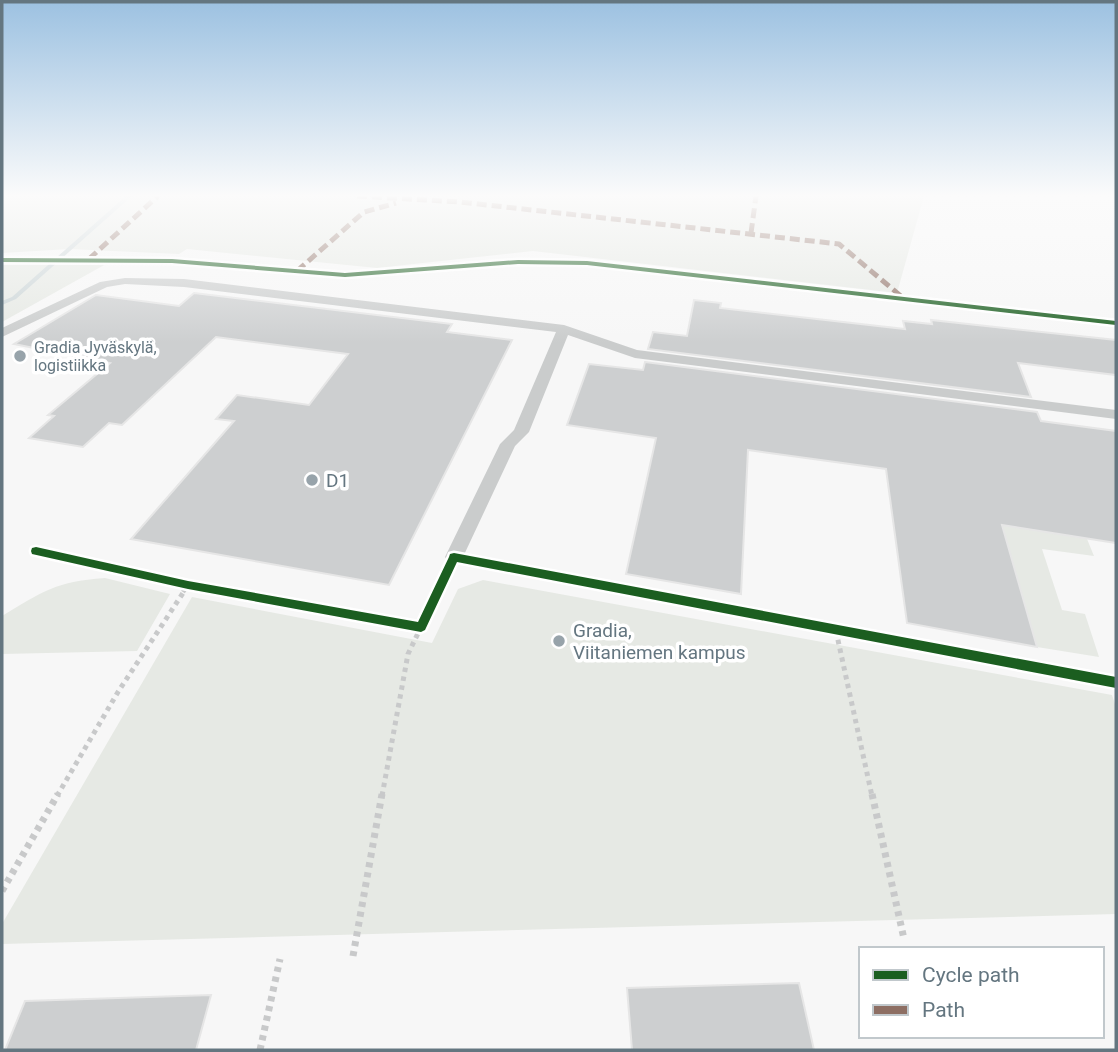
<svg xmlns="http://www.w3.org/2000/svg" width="1118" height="1052" font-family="Roboto,sans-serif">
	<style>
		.green { fill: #e6e9e4 }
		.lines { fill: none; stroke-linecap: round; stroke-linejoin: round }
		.stream { fill: #cad4d6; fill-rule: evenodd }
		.building { fill: #cdcfd0; stroke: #e6e6e6; stroke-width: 2 }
		.path-far2 { stroke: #c8c9ca; stroke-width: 4.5; stroke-dasharray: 3.5 3.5; stroke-linecap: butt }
		.path-far1 { stroke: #c8c9ca; stroke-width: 5; stroke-dasharray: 4.5 4.5; stroke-linecap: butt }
		.path { stroke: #c8c9ca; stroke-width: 7; stroke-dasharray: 5 5; stroke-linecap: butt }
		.service { fill: #cacccc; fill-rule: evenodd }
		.quiet { stroke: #8d6e63; stroke-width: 5; stroke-dasharray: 10 5; stroke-linecap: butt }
		.cycleway-casing { stroke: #fff; stroke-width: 5 }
		.cycleway { fill: #1b5e20; fill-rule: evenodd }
		.poi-dot { fill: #97a3aa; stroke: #fff; stroke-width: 2.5 }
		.labels { text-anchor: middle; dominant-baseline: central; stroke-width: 7; stroke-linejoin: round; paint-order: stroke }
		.far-poi-label { font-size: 16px; fill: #647680; stroke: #fff; text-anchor: start }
		.poi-label { font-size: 19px; fill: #647680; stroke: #fff; text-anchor: start }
	</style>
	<rect width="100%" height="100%" fill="#f7f7f7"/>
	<!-- green -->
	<g class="green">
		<path d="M 2,196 L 924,196 L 897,293 L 533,251 L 377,268 L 187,249 L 179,254 L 69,249 L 2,253 Z"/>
		<path d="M 106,264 L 2,322 L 2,265 Z"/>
		<path d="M 1002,525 L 1087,539 L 1094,556 L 1042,549 L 1062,610 L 1085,614 L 1099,657 L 1037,647 Z"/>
		<path d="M 105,578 L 170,594 L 137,651 L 2,654 L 2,616 C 44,591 54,582 105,578 Z"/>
		<path d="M 483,580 L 1112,695 L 1116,707 L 1116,914 L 2,944 L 2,924 L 192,597 L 432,643 L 458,589 Z"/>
	</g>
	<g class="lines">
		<!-- stream -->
		<path class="stream" d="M 126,196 L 132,196 L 16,299 L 2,305 L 2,301 L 12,297 Z"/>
	</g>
	<!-- building -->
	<g class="building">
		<path d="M 194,293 L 452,324 L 447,332 L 512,340 L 389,585 L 131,539 L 234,421 L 216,419 L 237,395 L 309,405 L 348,354 L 216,337 L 122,425 L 109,423 L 83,447 L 29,438 L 54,416 L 48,415 L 110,363 L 14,344 L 96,295 L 179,306 Z"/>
		<path d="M 694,300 L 721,303 L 720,308 L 905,329 L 903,321 L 932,324 L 931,320 L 1116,340 L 1116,375 L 1018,363 L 1031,397 L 648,349 L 653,332 L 687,336 Z"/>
		<path d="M 645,362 L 1037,412 L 1041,421 L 1116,431 L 1116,543 L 1002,525 L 1037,647 L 907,623 L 886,469 L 748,450 L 741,594 L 626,574 L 656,438 L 567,425 L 589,364 L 643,370 Z"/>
		<path d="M 799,983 L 814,1050 L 632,1050 L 627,988 Z"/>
		<path d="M 211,995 L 196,1050 L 5,1050 L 25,1001 Z"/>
	</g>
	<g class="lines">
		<!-- path-far2 -->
		<path class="path-far2" d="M 183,592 L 188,585"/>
		<!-- path-far1 -->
		<g class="path-far1">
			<path d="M 836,631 L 872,796"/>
			<path d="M 57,796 L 118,692 L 185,590"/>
			<path d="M 382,796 L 408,654 L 421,627"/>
		</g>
		<!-- path -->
		<g class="path">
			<path d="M 872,794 L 904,939"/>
			<path d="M 2,891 L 58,794"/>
			<path d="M 353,956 L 382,794"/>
			<path d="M 260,1050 L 280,959"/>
		</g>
		<!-- service -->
		<path class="service" d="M 125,278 L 184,279 L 564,325 L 637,350 L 1116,410 L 1116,419 L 635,358 L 568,335 L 529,432 L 515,446 L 463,557 L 460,562 L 448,562 L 445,557 L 500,444 L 514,430 L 556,332 L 184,287 L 125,284 L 107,287 L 2,337 L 2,328 L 100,282 Z"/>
		<!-- quiet -->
		<g class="quiet">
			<path d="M 357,196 L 460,202 L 839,244 L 902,297"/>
			<path d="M 751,233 L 756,196"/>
			<path d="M 89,259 L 158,196"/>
			<path d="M 297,271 L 364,212 L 396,203"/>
		</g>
		<!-- cycleway casing -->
		<g class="cycleway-casing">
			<g id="cycleway">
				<path d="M 2,258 L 172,259 L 345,273 L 518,260 L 587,261 L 1116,321 L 1116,325 L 587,265 L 518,264 L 345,277 L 172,263 L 2,262 Z"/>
				<path d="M 36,547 L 188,581 L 418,622 L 449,557 L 450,554 L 454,553 L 1116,677 L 1116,688 L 457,562 L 425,630 L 421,632 L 188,589 L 32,554 L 31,551 L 32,548 Z"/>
			</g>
		</g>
		<!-- cycleway -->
		<use href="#cycleway" class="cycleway"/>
	</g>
	<!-- sky -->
	<linearGradient id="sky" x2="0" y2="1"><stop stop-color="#9cc1e1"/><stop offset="0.57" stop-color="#fbfbfb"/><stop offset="1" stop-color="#fbfbfb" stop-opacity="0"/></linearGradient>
	<rect width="1118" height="343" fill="url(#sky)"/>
	<!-- markers -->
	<g class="poi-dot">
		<circle cx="20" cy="356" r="7"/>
		<circle cx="312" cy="480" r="7"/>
		<circle cx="559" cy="641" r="7"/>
	</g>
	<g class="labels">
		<!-- far-poi labels -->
		<g class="far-poi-label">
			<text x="34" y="347">Gradia Jyväskylä,<tspan x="34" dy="18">logistiikka</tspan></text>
		</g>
		<!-- poi labels -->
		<g class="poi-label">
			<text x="326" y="480">D1</text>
			<text x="573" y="630">Gradia,<tspan x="573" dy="22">Viitaniemen kampus</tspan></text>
		</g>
	</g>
	<!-- border -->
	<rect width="1118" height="1052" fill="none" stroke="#647680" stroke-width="7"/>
	<!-- legend -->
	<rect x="859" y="947" width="245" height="91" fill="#ffffff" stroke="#c1c8cc" stroke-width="2"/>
	<rect x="873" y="970" width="35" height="10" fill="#1b5e20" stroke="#c1c8cc" stroke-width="2"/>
	<text x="922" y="982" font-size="21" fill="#647680">Cycle path</text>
	<rect x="873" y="1005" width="35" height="10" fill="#8d6e63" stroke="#c1c8cc" stroke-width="2"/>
	<text x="922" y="1017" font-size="21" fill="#647680">Path</text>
</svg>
